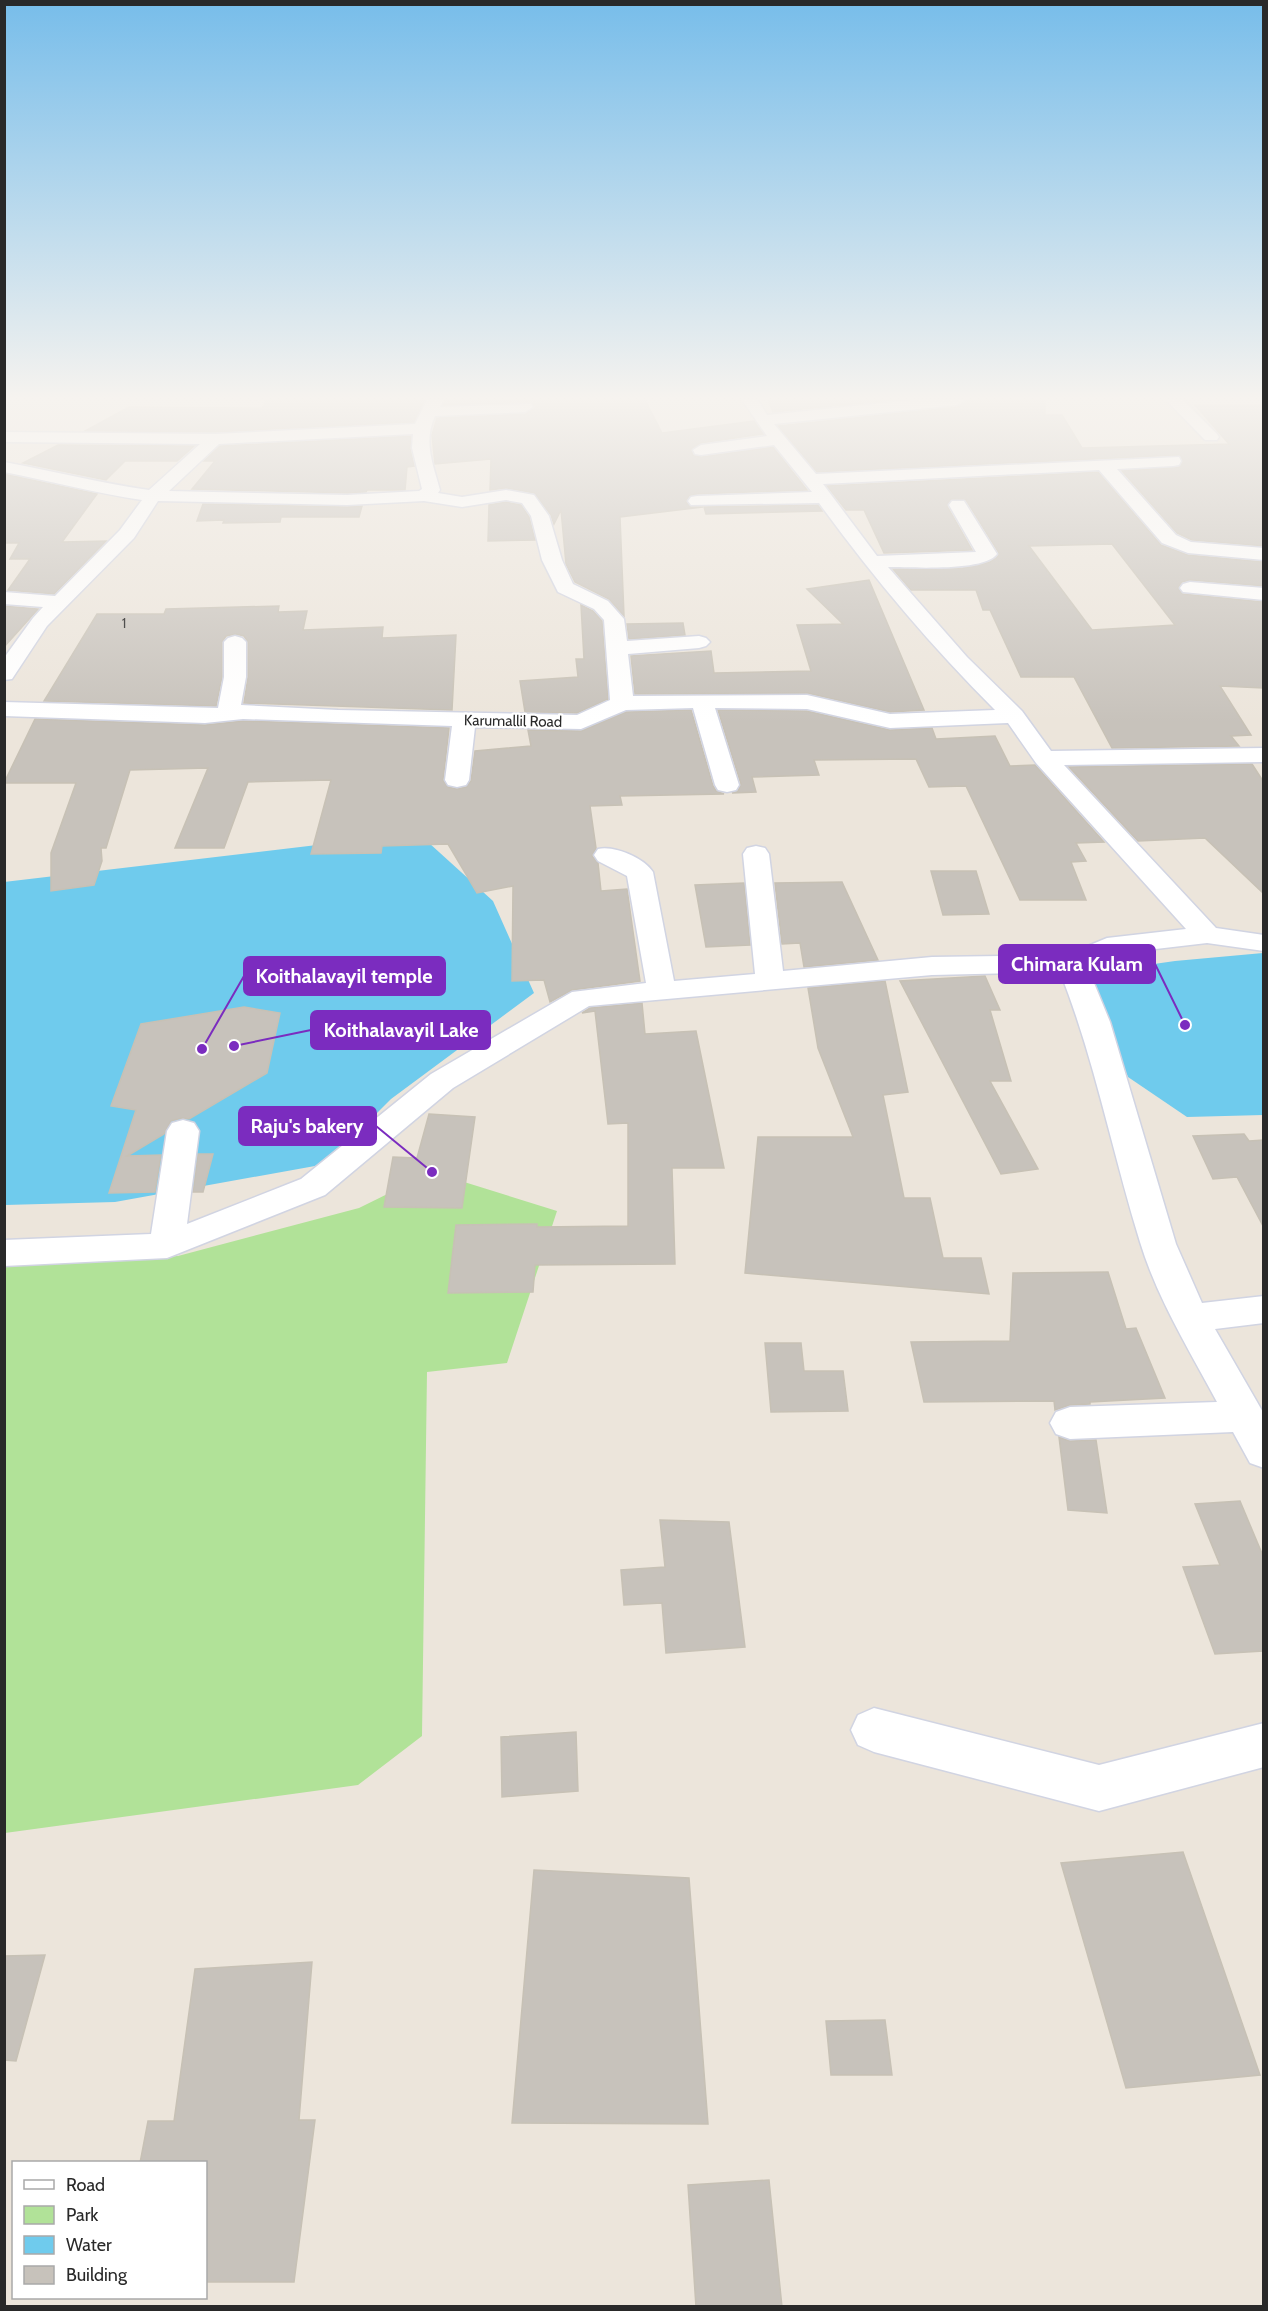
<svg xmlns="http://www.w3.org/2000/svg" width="1268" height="2311" font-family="Cabin,sans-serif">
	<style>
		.green { fill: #b1e298 }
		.water { fill: #6fcbed }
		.building { fill: #c7c2bb; stroke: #c7c1b5; stroke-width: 1.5; fill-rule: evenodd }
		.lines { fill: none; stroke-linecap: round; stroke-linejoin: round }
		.minor-casing { stroke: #d1d4e2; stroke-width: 3 }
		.minor { fill: #fff; fill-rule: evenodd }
		.labels { text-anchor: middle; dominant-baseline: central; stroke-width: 4.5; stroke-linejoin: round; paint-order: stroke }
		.far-number-label { font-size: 14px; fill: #504f4e }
		.far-street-label { font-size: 15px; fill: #292929; stroke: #fff }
		.leader { fill: none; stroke: #7b2cbf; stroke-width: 2 }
		.callout-dot { fill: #7b2cbf; stroke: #fff; stroke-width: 2 }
		.callout { fill: #7b2cbf; stroke: #7b2cbf; stroke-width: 2 }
		.callout-label { font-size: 20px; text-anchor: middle; font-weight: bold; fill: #fff }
	</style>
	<rect width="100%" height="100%" fill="#ece5db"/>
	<!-- green -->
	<path class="green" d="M 432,1172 L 557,1211 L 507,1363 L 427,1372 L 422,1736 L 358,1785 L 5,1833 L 5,1266 L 178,1256 L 359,1208 Z"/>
	<!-- water -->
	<g class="water">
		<path d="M 418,833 L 493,901 L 534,993 L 391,1099 L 326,1164 L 115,1202 L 5,1205 L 4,882 Z"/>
		<path d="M 1263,953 L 1263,1115 L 1187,1117 L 1128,1077 L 1084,974 L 1175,961 Z"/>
	</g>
	<!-- building -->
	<g class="building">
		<path d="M 267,400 L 425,400 L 414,422 L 215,432 L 85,431 L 129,407 L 262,408 Z"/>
		<path d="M 445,400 L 645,400 L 662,433 L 754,421 L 763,434 L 701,443 L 691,449 L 693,455 L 701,457 L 773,447 L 807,490 L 697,494 L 689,496 L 686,502 L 691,507 L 703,507 L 620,517 L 624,616 L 609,599 L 575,582 L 566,564 L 561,510 L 554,524 L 551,515 L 534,493 L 506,488 L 490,490 L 491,459 L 435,464 L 432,435 L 437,418 L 525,414 L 535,407 L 533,403 L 443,405 Z"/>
		<path d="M 834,400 L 893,400 L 773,412 L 769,401 Z"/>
		<path d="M 967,400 L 1045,400 L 1045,415 L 1062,415 L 1082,448 L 1229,444 L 1195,405 L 1263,405 L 1263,546 L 1192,540 L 1177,533 L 1122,471 L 1179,467 L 1183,460 L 1179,455 L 817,472 L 778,426 L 957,407 Z"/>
		<path d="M 411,436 L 410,449 L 414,466 L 407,467 L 405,490 L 367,490 L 366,492 L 347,493 L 192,489 L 215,461 L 204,461 L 220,446 Z"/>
		<path d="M 58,445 L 194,446 L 177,461 L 125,461 L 106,480 L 23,463 Z"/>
		<path d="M 1098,472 L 1161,545 L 1188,555 L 1263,562 L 1263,586 L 1190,580 L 1182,582 L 1178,588 L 1183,594 L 1263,602 L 1263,688 L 1220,686 L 1251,735 L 1231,736 L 1239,746 L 1112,748 L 1074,677 L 1021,677 L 990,610 L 983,610 L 976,590 L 911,590 L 893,569 L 963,568 L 990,562 L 998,556 L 999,553 L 966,500 L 952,499 L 947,506 L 972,550 L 884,553 L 864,510 L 846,510 L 827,486 ZM 1112,544 L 1175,625 L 1092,630 L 1029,546 Z"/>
		<path d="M 4,474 L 97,494 L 62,542 L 106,541 L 54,594 L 8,590 L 30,559 L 10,559 L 19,543 L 4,543 Z"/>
		<path d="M 506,502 L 521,505 L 529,517 L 535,540 L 488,541 L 489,505 Z"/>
		<path d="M 203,504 L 347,507 L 362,506 L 359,517 L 281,517 L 280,522 L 223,523 L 224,520 L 197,521 Z"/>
		<path d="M 818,505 L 822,511 L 706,514 L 704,507 Z"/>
		<path d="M 869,580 L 924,710 L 890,712 L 807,693 L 635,694 L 631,656 L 711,651 L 714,673 L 811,671 L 797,625 L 843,624 L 807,589 Z"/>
		<path d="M 581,605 L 593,611 L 602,621 L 608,699 L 577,713 L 525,712 L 520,681 L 578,677 L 576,659 L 584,659 Z"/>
		<path d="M 4,606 L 38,609 L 4,647 Z"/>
		<path d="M 279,606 L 278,612 L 307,611 L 303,630 L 383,627 L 382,638 L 456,635 L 452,710 L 244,703 L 248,677 L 248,642 L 244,636 L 236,634 L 226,636 L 222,642 L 222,677 L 216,706 L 44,701 L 97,614 L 164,614 L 166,609 Z"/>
		<path d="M 683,623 L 685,635 L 629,639 L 627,624 Z"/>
		<path d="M 691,710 L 713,786 L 716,791 L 724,794 L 620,796 L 622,805 L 590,806 L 596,848 L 592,856 L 598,863 L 601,891 L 627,889 L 640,981 L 572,990 L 550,1002 L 544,980 L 512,981 L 513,886 L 477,893 L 448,844 L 382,846 L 381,853 L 311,854 L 331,780 L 248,782 L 224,848 L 175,848 L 208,768 L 130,770 L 106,848 L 101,848 L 102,861 L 94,885 L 51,891 L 51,853 L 76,783 L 4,783 L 35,719 L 205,725 L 243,721 L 449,728 L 443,780 L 448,787 L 457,789 L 466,787 L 471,781 L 475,751 L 531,746 L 528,730 L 581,731 L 626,712 Z"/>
		<path d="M 718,710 L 807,711 L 890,730 L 932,728 L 936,739 L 995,736 L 1010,766 L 1035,765 L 1104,842 L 1076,843 L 1086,861 L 1071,862 L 1086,900 L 1020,900 L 966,786 L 929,787 L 916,759 L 814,760 L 819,775 L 752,777 L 756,792 L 732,793 L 738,791 L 741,784 Z"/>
		<path d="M 1252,764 L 1263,781 L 1263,893 L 1205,838 L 1138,841 L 1069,767 Z"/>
		<path d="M 931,871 L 976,871 L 989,914 L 943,915 Z"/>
		<path d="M 842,882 L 878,960 L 804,967 L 800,943 L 782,944 L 775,883 Z"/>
		<path d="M 744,883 L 750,945 L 706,947 L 695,885 Z"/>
		<path d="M 985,976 L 1000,1010 L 990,1010 L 1011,1081 L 990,1081 L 1038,1169 L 1001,1174 L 900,981 Z"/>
		<path d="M 885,981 L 908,1092 L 883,1095 L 904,1198 L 930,1198 L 943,1258 L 981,1258 L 989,1294 L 745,1273 L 758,1137 L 853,1137 L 818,1048 L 808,988 Z"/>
		<path d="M 642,1003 L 645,1034 L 696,1031 L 724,1168 L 672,1168 L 675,1264 L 535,1265 L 533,1292 L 448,1293 L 456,1225 L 537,1224 L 537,1227 L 628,1226 L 628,1123 L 608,1124 L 595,1011 L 582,1013 L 590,1008 Z"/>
		<path d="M 244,1007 L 280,1013 L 267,1073 L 189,1119 L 182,1118 L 171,1121 L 164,1134 L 127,1156 L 161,1155 L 155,1192 L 109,1193 L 136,1110 L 111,1106 L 141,1024 Z"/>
		<path d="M 429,1114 L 475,1117 L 462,1208 L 384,1207 L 393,1157 L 417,1158 Z"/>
		<path d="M 1244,1134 L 1249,1141 L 1263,1140 L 1263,1226 L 1237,1177 L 1213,1179 L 1193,1136 Z"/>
		<path d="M 198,1154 L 213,1154 L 203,1192 L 193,1192 Z"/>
		<path d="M 1108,1272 L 1126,1329 L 1136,1328 L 1165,1398 L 1090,1402 L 1090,1404 L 1070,1405 L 1055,1410 L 1054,1401 L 924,1402 L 911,1342 L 1010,1341 L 1013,1273 Z"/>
		<path d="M 765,1343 L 801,1343 L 804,1371 L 843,1371 L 848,1411 L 771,1412 Z"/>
		<path d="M 1059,1437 L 1070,1441 L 1096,1440 L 1107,1513 L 1068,1510 Z"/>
		<path d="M 1240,1501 L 1263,1556 L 1263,1651 L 1215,1654 L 1183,1567 L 1220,1565 L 1195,1504 Z"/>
		<path d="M 660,1520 L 729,1522 L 745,1647 L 666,1653 L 662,1603 L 624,1605 L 621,1570 L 665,1567 Z"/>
		<path d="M 576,1732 L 578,1791 L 502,1797 L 501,1737 Z"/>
		<path d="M 1183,1852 L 1260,2075 L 1126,2088 L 1061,1863 Z"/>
		<path d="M 534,1870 L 689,1878 L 708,2124 L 512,2123 Z"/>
		<path d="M 45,1955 L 16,2061 L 4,2060 L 4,1956 Z"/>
		<path d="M 312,1962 L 299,2120 L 315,2120 L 294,2282 L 206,2282 L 206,2163 L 140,2163 L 148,2121 L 174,2121 L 195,1969 Z"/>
		<path d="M 885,2020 L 892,2075 L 831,2075 L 826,2021 Z"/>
		<path d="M 769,2180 L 782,2307 L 696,2307 L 688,2185 Z"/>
	</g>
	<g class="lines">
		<!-- minor casing -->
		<g class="minor-casing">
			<g id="minor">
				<path d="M 427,400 L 443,400 L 440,407 L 531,404 L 533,407 L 525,412 L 435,416 C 423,442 433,464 440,490 L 438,493 L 462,497 L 506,490 L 534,495 L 549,516 L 562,560 L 573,584 L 608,601 L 624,619 L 627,641 L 699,636 L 706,638 L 710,642 L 706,646 L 699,648 L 628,654 L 633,696 L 807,695 L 890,714 L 995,710 C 931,646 872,576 819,503 L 691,505 L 688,501 L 691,497 L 697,496 L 812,492 L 774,445 L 701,455 L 695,454 L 693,450 L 701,445 L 767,436 L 742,400 L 758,400 L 767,415 L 913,400 L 965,400 L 957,405 L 774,424 L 816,474 L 1179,457 L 1181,461 L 1179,465 L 1173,466 L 1117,469 L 1176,535 L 1191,542 L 1264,548 L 1264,560 L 1188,553 L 1162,543 L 1099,470 L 823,484 L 877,556 L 976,552 L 949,505 L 952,501 L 964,501 L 997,554 C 984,572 910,567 888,567 L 967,657 L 1022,711 L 1051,751 L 1264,748 L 1264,762 L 1064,765 L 1216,928 L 1264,935 L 1264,951 L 1207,943 L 1113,954 L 1087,966 L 1110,1022 L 1176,1244 L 1202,1303 L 1264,1296 L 1264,1323 L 1215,1329 L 1264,1414 L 1264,1468 L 1250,1463 L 1233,1432 L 1070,1439 L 1056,1434 L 1050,1423 L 1056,1412 L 1070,1407 L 1217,1402 C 1189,1350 1157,1298 1140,1242 C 1112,1152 1095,1060 1060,972 L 932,975 L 589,1006 L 453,1088 L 325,1195 L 167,1258 L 4,1266 L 4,1240 L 151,1234 L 167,1131 L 172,1123 L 183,1120 L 194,1123 L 199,1131 L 187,1224 L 301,1179 L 431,1074 L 572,992 L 646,983 L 627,876 L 598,861 L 594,855 L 598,849 C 614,845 644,858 653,872 L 674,981 L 755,974 L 743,854 L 747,848 L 756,846 L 765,848 L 769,854 L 783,971 L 932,957 L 1066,955 L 1107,938 L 1186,929 L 1036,763 L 1008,723 L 890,728 L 807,709 L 715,708 L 739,785 L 736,790 L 727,792 L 718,790 L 715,785 L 693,708 L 626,710 L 581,729 L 475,727 L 469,780 L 466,785 L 457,787 L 448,785 L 445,780 L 452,726 L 243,719 L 205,723 L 4,716 L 4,702 L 218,708 L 224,677 L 224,642 L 228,638 L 235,636 L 242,638 L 246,642 L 246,677 L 241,705 L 338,710 L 577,715 L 610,700 L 604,620 L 594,609 L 558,592 L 542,560 L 531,516 L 522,503 L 506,500 L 462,507 L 424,501 L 347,505 L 158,501 L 134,538 L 47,626 L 12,679 L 4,680 L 4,658 L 33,618 L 43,607 L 4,604 L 4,592 L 55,596 L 120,530 L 142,500 C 95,493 50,481 4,472 L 4,462 C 53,471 100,483 149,490 L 200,444 L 4,442 L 4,432 L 215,434 L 415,424 ZM 413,434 L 412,448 L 422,489 L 419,491 L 347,495 L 169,491 L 219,444 Z"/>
				<path d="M 1166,400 L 1183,400 L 1217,434 L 1219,437 L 1217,440 L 1205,440 Z"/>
				<path d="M 1190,582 L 1264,588 L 1264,600 L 1183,592 L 1180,588 L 1183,584 Z"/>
				<path d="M 874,1708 L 1099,1765 L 1264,1723 L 1264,1767 L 1099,1811 L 874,1752 L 858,1745 L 851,1730 L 858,1715 Z"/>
			</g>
		</g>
		<!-- minor -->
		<use href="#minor" class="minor"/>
	</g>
	<!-- sky -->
	<linearGradient id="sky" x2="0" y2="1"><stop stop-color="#77bdea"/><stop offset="0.55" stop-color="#f6f3ef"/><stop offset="1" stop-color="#f6f3ef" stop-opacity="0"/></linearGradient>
	<rect width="1268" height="723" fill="url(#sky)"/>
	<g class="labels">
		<!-- far-number labels -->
		<g class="far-number-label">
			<text x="124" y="623">1</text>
		</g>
		<!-- far-street labels -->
		<g class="far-street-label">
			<text transform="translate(513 721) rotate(1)">Karumallil Road</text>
		</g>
	</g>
	<!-- callouts -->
	<path class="leader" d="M1185 1025L1155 964M202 1049L244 976M234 1046L311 1030M432 1172L376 1126"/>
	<g class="callout-dot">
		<circle cx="1185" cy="1025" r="6"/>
		<circle cx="202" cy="1049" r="6"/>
		<circle cx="234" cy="1046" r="6"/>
		<circle cx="432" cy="1172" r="6"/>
	</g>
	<g class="callout">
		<rect x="999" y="945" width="156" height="38" rx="6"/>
		<rect x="244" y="957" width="201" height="38" rx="6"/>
		<rect x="311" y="1011" width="179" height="38" rx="6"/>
		<rect x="239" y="1107" width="137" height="38" rx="6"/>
	</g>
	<g class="callout-label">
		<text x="1077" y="971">Chimara Kulam</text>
		<text x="344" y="983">Koithalavayil temple</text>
		<text x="401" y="1037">Koithalavayil Lake</text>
		<text x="307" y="1133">Raju's bakery</text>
	</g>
	<!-- border -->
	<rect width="1268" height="2311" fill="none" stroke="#292929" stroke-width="12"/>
	<!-- legend -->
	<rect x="12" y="2161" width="195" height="138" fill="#ffffff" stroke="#a9a9a9" stroke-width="1.5"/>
	<rect x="24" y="2180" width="30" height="9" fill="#ffffff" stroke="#a9a9a9" stroke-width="1.5"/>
	<text x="66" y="2191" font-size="18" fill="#292929">Road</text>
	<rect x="24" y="2206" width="30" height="18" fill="#b1e298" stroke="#a9a9a9" stroke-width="1.5"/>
	<text x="66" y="2221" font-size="18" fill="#292929">Park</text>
	<rect x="24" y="2236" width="30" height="18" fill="#6fcbed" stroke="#a9a9a9" stroke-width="1.5"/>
	<text x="66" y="2251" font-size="18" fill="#292929">Water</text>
	<rect x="24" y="2266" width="30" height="18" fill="#c7c2bb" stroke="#a9a9a9" stroke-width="1.5"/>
	<text x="66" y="2281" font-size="18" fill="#292929">Building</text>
</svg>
